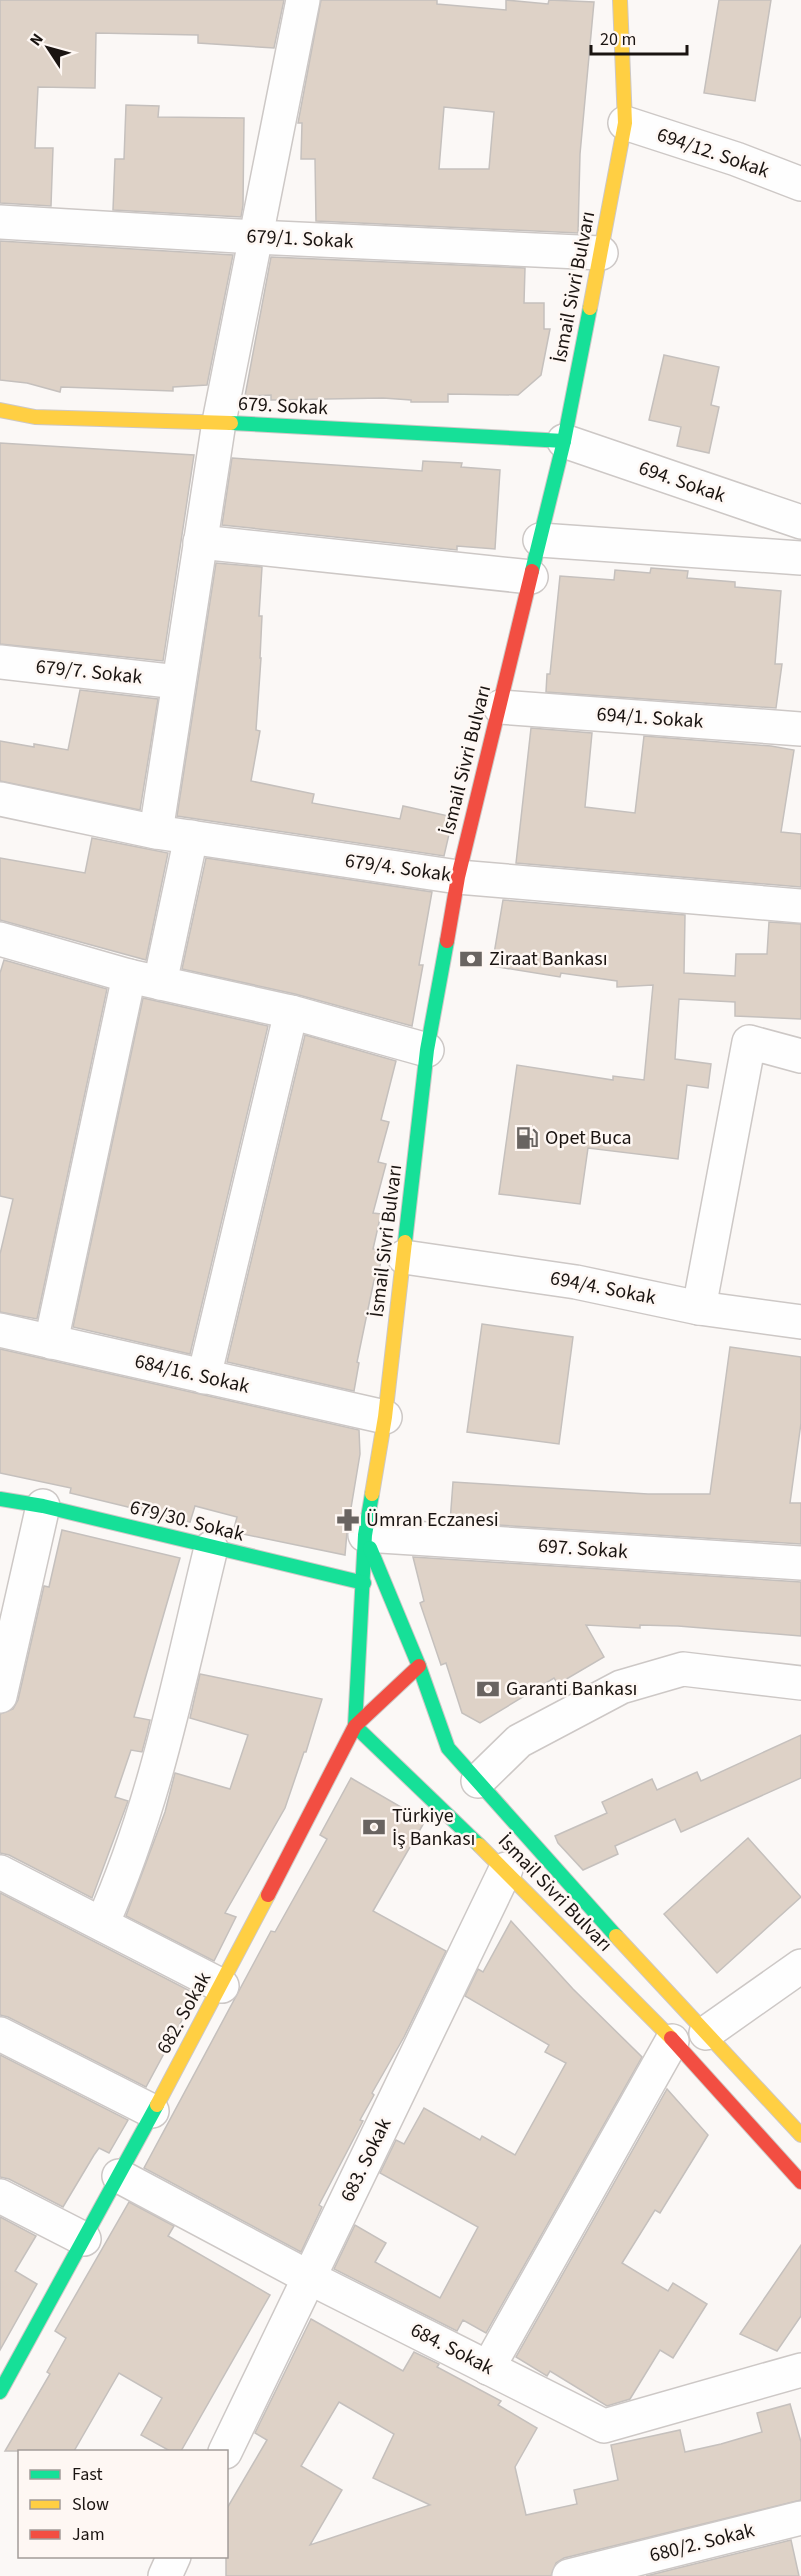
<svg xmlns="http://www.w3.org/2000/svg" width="801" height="2576" font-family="'Source Sans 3',sans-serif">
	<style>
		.building { fill: #ded2c7; stroke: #c5c0bd; stroke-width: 1.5; fill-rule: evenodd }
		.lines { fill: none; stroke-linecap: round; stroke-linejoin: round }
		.street-casing { stroke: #cdc8c6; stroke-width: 36 }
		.fast-casing { stroke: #cdc8c6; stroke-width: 16 }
		.slow-casing { stroke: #cdc8c6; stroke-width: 16 }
		.jam-casing { stroke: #cdc8c6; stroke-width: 16 }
		.street { stroke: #fefefe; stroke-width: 33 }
		.fast { stroke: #16e098; stroke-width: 14 }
		.slow { stroke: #ffcf43; stroke-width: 14 }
		.jam { stroke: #f24e42; stroke-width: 14 }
		.labels { text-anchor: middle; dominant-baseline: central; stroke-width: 5; stroke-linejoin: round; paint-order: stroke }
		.street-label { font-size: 20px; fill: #1a1411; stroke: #fef7f3 }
		.poi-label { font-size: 20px; fill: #1a1411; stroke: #fef7f3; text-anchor: start }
	</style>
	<rect width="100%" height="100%" fill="#fbf8f6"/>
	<!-- building -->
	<g class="building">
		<path d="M 0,0 L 284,0 L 274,48 L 198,43 L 198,35 L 96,33 L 95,88 L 38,87 L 35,148 L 53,148 L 51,206 L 0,203 Z"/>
		<path d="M 321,0 L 437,0 L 437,4 L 506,10 L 506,0 L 548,4 L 549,0 L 594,2 L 580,154 L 578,233 L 316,221 L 315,159 L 301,159 L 302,123 L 298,123 ZM 444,107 L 494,112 L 489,169 L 439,169 Z"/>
		<path d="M 719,0 L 771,0 L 755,101 L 704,93 Z"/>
		<path d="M 126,105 L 159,106 L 158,117 L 244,118 L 243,205 L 241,217 L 113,210 L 115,159 L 124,159 Z"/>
		<path d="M 0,241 L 233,255 L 207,385 L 173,387 L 173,391 L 61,387 L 60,392 L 27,383 L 0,380 Z"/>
		<path d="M 271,257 L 525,268 L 524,303 L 544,303 L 544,329 L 550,329 L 541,375 L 518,395 L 448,394 L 448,402 L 411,402 L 411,400 L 383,398 L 271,400 L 271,395 L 245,396 Z"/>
		<path d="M 664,355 L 719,367 L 711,405 L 719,407 L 709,453 L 677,446 L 681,427 L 649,420 Z"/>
		<path d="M 0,443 L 194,455 L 163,661 L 0,644 Z"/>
		<path d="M 232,458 L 422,471 L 423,461 L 462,463 L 461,467 L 500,470 L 495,549 L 457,546 L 457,550 L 222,525 Z"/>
		<path d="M 216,563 L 262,567 L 259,616 L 262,616 L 260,658 L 261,658 L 256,730 L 260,731 L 251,781 L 314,794 L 312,803 L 400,819 L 403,806 L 453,817 L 444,856 L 177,816 Z"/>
		<path d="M 651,568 L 688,571 L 687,578 L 735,582 L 735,587 L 781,591 L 775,664 L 782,664 L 776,708 L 546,692 L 547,674 L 550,674 L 560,576 L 614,580 L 615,570 L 650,573 Z"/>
		<path d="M 80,690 L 158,699 L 140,810 L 0,781 L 0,741 L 34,747 L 34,744 L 68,750 Z"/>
		<path d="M 531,728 L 592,733 L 585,807 L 635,813 L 644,736 L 771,746 L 794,750 L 781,832 L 801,834 L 801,887 L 516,863 Z"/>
		<path d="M 92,838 L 168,853 L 146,960 L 0,920 L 0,858 L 85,873 Z"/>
		<path d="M 206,858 L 432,892 L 419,965 L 423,965 L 412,1026 L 295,994 L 182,969 Z"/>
		<path d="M 503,900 L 685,915 L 684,973 L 735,976 L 736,954 L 767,954 L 769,922 L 801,924 L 801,1019 L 735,1016 L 735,1002 L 679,999 L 675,1059 L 711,1064 L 708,1088 L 687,1085 L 678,1159 L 588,1148 L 580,1204 L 499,1194 L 517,1065 L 613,1080 L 613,1076 L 644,1080 L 653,985 L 617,987 L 617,981 L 561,973 L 560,977 L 492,966 Z"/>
		<path d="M 4,960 L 107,989 L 37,1319 L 0,1312 L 0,1254 L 13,1199 L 0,1196 L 0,973 Z"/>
		<path d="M 143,998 L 268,1026 L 190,1354 L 73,1327 Z"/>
		<path d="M 305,1035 L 396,1061 L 381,1120 L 389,1122 L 378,1162 L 386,1164 L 373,1213 L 381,1214 L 373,1249 L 383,1251 L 377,1280 L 374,1280 L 357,1362 L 359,1363 L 354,1391 L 227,1362 Z"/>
		<path d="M 482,1324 L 573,1337 L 559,1444 L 467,1432 Z"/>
		<path d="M 730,1347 L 801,1357 L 801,1423 L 790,1503 L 801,1503 L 801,1544 L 450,1522 L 453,1482 L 648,1494 L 710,1494 Z"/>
		<path d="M 0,1349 L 359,1430 L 360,1454 L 347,1532 L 345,1555 L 233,1532 L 237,1517 L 195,1506 L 190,1522 L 70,1493 L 71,1488 L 0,1473 Z"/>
		<path d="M 62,1530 L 180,1558 L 134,1717 L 150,1720 L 147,1733 L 142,1752 L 131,1750 L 115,1797 L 128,1801 L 92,1898 L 9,1855 L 0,1853 L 0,1714 L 13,1709 L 18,1700 L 44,1586 L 49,1587 Z"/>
		<path d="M 413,1557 L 801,1582 L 801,1636 L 678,1626 L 640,1625 L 640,1628 L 586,1625 L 604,1657 L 558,1684 L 554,1678 L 480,1723 L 462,1713 L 446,1663 L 441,1665 L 420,1603 L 424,1601 Z"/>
		<path d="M 200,1674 L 322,1699 L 306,1752 L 304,1752 L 285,1808 L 225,1913 L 236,1917 L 214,1961 L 126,1916 L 165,1812 L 175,1773 L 230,1789 L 248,1735 L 190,1718 Z"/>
		<path d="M 801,1735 L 801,1778 L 681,1832 L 675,1819 L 615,1846 L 618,1854 L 583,1870 L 558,1843 L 555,1836 L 607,1813 L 602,1802 L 652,1779 L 657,1790 L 697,1772 L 701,1781 Z"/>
		<path d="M 351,1778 L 425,1821 L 373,1911 L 446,1951 L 404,2037 L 372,2093 L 374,2095 L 360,2120 L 363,2121 L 319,2205 L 322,2207 L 301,2252 L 144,2168 L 271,1931 L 275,1932 L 327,1839 L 320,1835 Z"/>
		<path d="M 748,1838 L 801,1897 L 717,1973 L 664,1914 Z"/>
		<path d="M 0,1893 L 196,1994 L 146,2087 L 8,2017 L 0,2015 Z"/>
		<path d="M 511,1921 L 573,1989 L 642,2057 L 486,2333 L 463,2320 L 457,2331 L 334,2269 L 355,2225 L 386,2243 L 375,2262 L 440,2298 L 478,2227 L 380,2173 L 396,2140 L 404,2144 L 424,2108 L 480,2140 L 482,2136 L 515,2155 L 566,2063 L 545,2052 L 549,2045 L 465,1996 L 478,1969 L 483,1972 Z"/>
		<path d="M 0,2055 L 128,2120 L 109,2153 L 99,2148 L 94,2155 L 63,2207 L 9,2179 L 0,2177 Z"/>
		<path d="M 667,2089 L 708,2135 L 660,2213 L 655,2210 L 622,2263 L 668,2291 L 673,2283 L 707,2304 L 673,2358 L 660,2350 L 630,2399 L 607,2406 L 550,2371 L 547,2376 L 516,2357 Z"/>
		<path d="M 129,2202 L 174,2226 L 168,2236 L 270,2295 L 181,2451 L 170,2451 L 141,2435 L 162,2398 L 119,2373 L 74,2451 L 5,2451 L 50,2374 L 47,2372 L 66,2338 L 55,2331 Z"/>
		<path d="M 0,2217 L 36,2236 L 15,2271 L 37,2284 L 0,2350 Z"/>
		<path d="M 801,2245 L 801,2316 L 777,2351 L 740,2334 Z"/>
		<path d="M 311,2319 L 403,2371 L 414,2352 L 439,2364 L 437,2367 L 501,2401 L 498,2405 L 537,2428 L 515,2467 L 526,2515 L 577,2504 L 574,2490 L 618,2480 L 611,2445 L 680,2430 L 685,2452 L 721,2444 L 762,2432 L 757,2413 L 790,2404 L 801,2442 L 801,2500 L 564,2558 L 556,2563 L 551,2576 L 226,2576 L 226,2510 L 267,2440 L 255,2433 ZM 339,2402 L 394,2434 L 373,2478 L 430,2505 L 310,2545 L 342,2490 L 301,2466 Z"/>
		<path d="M 791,2540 L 799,2576 L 646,2576 Z"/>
	</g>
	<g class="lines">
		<!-- street casing -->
		<g class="street-casing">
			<g id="street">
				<path d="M 625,123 L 736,159 L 801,184"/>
				<path d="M 0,222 L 255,237 L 601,253"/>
				<path d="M 564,441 L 801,522"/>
				<path d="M 540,540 L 801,558"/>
				<path d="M 200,542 L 531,577"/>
				<path d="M 0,662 L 178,682"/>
				<path d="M 500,707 L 801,729"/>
				<path d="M 0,799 L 156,832 L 458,877 L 801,906"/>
				<path d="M 156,832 L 219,422 L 303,0"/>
				<path d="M 0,939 L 129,976 L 291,1012 L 427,1050"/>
				<path d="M 160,983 L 191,837"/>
				<path d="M 404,1257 L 576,1282 L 699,1308 L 801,1322"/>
				<path d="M 699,1308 L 749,1042 L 801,1056"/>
				<path d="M 0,1330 L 385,1417"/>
				<path d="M 51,1342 L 129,976"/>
				<path d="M 204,1377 L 291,1012"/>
				<path d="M 365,1535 L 801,1563"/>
				<path d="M 0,1696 L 43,1506"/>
				<path d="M 478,1781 L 519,1741 L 621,1687 L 683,1669 L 801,1683"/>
				<path d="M 0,1872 L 222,1986"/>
				<path d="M 102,1924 C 156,1804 180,1674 211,1548"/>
				<path d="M 706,2033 L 801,1966"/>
				<path d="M 0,2034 L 152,2111"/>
				<path d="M 119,2176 L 310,2278 L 604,2426 L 801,2370"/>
				<path d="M 0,2196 L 84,2239"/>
				<path d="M 488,2368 L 672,2041"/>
				<path d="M 225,2452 L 506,1869"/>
				<path d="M 165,2576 L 174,2556"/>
				<path d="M 569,2576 L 801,2518"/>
			</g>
		</g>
		<!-- fast casing -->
		<g class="fast-casing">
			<g id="fast">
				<path d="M 231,423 L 564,441"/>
				<path d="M 532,571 L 564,441 L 590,308"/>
				<path d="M 405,1242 L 427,1050 L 447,941"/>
				<path d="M 372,1494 L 365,1535 L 355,1726 L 479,1845"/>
				<path d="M 0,1499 L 43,1506 L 364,1583"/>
				<path d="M 370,1548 L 419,1666 L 448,1748 L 616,1936"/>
				<path d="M 0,2392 L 157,2105"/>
			</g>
		</g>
		<!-- slow casing -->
		<g class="slow-casing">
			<g id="slow">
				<path d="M 590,308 L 625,123 L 620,0"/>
				<path d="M 0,410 L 35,417 L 231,423"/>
				<path d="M 372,1494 L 385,1417 L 405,1242"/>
				<path d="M 479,1845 L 671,2038"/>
				<path d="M 616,1936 L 801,2135"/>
				<path d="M 157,2105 L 268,1895"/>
			</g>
		</g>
		<!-- jam casing -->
		<g class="jam-casing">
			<g id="jam">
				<path d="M 447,941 L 458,877 L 532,571"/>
				<path d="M 268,1895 L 355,1726 L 419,1666"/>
				<path d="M 671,2038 L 801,2182"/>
			</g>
		</g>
		<!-- street -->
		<use href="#street" class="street"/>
		<!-- fast -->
		<use href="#fast" class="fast"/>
		<!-- slow -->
		<use href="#slow" class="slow"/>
		<!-- jam -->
		<use href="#jam" class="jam"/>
	</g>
	<!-- icons -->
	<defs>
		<g id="bank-bare" transform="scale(1.8)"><path d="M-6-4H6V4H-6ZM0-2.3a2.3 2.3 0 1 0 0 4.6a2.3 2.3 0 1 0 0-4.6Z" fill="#696461" stroke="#fef7f3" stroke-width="2.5" paint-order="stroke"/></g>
		<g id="fuel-bare" transform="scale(1.8)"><path d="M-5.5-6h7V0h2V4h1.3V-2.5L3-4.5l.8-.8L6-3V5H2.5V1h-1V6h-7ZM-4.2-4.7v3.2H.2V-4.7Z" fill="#696461" stroke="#fef7f3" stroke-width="2.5" paint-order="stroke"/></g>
		<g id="pharmacy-bare" transform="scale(1.8)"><path d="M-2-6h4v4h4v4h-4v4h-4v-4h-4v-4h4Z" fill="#696461" stroke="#fef7f3" stroke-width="2.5" paint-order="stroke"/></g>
	</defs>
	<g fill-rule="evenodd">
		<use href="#bank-bare" x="471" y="959"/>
		<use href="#fuel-bare" x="527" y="1138"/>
		<use href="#pharmacy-bare" x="348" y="1520"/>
		<use href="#bank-bare" x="488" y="1689"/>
		<use href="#bank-bare" x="374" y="1827"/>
	</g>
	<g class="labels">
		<!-- street labels -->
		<g class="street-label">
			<text transform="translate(713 153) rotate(19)">694/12. Sokak</text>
			<text transform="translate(300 239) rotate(3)">679/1. Sokak</text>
			<text transform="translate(574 287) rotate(-79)">İsmail Sivri Bulvarı</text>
			<text transform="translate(283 406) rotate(3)">679. Sokak</text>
			<text transform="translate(682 482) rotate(19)">694. Sokak</text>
			<text transform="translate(89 672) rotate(6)">679/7. Sokak</text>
			<text transform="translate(650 718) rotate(4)">694/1. Sokak</text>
			<text transform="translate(466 760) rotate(-76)">İsmail Sivri Bulvarı</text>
			<text transform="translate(398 868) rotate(8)">679/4. Sokak</text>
			<text transform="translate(386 1241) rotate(-83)">İsmail Sivri Bulvarı</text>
			<text transform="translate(603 1288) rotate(11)">694/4. Sokak</text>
			<text transform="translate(192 1374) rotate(13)">684/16. Sokak</text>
			<text transform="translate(187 1521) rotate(14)">679/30. Sokak</text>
			<text transform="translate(583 1549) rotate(4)">697. Sokak</text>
			<text transform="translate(555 1893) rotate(46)">İsmail Sivri Bulvarı</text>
			<text transform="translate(184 2013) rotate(-61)">682. Sokak</text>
			<text transform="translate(366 2160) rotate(-64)">683. Sokak</text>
			<text transform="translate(452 2349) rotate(27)">684. Sokak</text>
			<text transform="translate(702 2543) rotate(-14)">680/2. Sokak</text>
		</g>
		<!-- poi labels -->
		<g class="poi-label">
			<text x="489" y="959">Ziraat Bankası</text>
			<text x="545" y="1138">Opet Buca</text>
			<text x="366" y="1520">Ümran Eczanesi</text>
			<text x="506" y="1689">Garanti Bankası</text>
			<text x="392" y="1816">Türkiye<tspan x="392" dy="23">İş Bankası</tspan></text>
		</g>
	</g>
	<!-- legend -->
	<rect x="18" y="2450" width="210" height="108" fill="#fef7f3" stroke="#a39c99" stroke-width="1.5"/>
	<rect x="30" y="2470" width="30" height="9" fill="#16e098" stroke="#a39c99" stroke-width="1.5"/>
	<text x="72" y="2480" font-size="18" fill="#1a1411">Fast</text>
	<rect x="30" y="2500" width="30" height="9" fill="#ffcf43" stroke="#a39c99" stroke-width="1.5"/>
	<text x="72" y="2510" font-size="18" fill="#1a1411">Slow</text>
	<rect x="30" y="2530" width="30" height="9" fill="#f24e42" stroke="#a39c99" stroke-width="1.5"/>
	<text x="72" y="2540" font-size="18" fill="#1a1411">Jam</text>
	<!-- north arrow -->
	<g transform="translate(48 48) rotate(306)" stroke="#fef7f3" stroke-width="4.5" paint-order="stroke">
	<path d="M0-4.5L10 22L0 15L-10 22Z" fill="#1a1411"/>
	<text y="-9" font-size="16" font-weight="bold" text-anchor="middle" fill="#1a1411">N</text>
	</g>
	<!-- scale -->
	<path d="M591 45v9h96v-9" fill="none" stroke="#1a1411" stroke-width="3"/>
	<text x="600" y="45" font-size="18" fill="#1a1411" stroke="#fef7f3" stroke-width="4.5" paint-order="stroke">20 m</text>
</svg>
